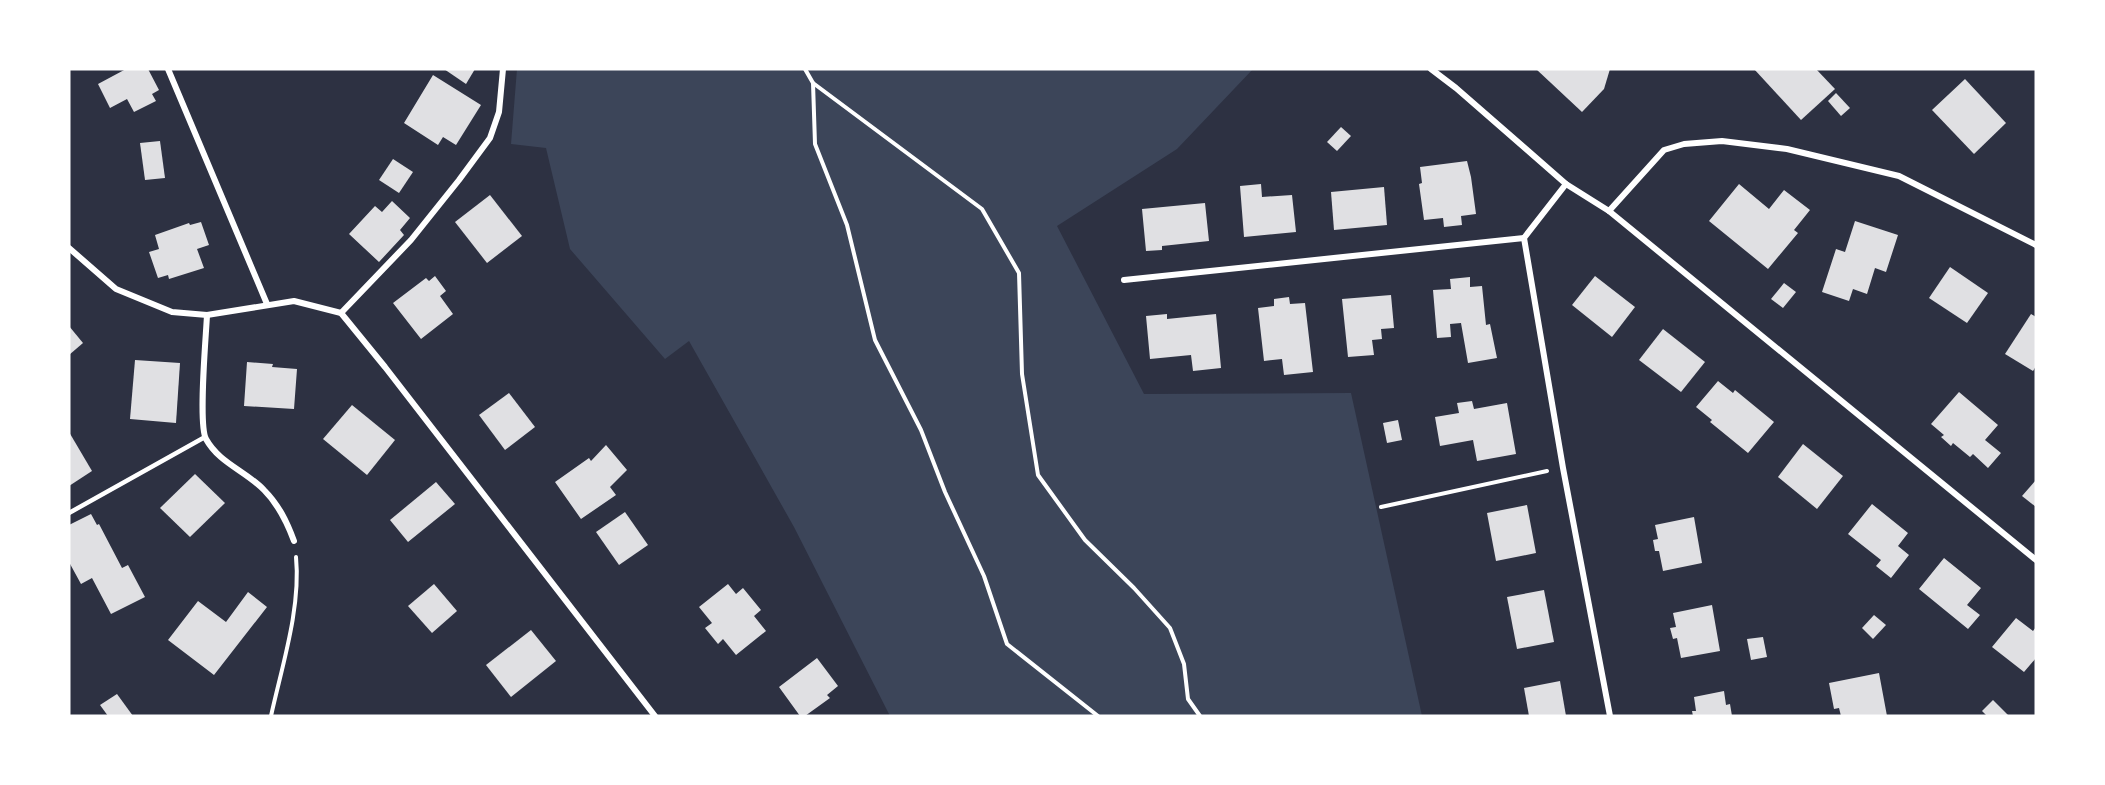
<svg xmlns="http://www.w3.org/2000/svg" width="2105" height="785" font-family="Figtree,sans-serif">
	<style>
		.green { fill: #3c4559 }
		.building { fill: #e0e0e3 }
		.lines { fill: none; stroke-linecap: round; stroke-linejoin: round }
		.path { stroke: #fff; stroke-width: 4 }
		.service { stroke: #fff; stroke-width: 4.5 }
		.minor { stroke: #fff; stroke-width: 6 }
	</style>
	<rect width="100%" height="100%" fill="#2d3142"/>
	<!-- green -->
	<path class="green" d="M 517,69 L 1253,69 L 1177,149 L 1057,226 L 1144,394 L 1351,393 L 1422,716 L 890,716 L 794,527 L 689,341 L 665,359 L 570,249 L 546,148 L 511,144 Z"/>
	<!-- building -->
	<g class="building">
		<path d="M 126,69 L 148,69 L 159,90 L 152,94 L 156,101 L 134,112 L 127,99 L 110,108 L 98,84 Z"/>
		<path d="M 444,69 L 475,69 L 466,84 Z"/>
		<path d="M 1536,69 L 1610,69 L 1604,89 L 1582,112 Z"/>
		<path d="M 1754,69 L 1816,69 L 1835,89 L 1801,120 Z"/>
		<path d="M 433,75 L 481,105 L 456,145 L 443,137 L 438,145 L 404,123 Z"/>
		<path d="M 1965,79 L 2006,123 L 1974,154 L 1932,110 Z"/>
		<path d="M 1836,93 L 1850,108 L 1841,116 L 1828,101 Z"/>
		<path d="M 1341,127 L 1351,136 L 1337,151 L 1327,142 Z"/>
		<path d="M 160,141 L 165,178 L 145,180 L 140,143 Z"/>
		<path d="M 393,159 L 413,172 L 399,193 L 379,180 Z"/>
		<path d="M 1467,161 L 1471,177 L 1476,214 L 1461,216 L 1462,225 L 1444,227 L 1443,218 L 1424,220 L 1419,184 L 1422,183 L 1420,167 Z"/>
		<path d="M 1261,184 L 1262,197 L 1292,195 L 1296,232 L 1244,237 L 1240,186 Z"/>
		<path d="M 1739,184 L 1769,209 L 1784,190 L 1810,210 L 1794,230 L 1798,233 L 1768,269 L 1709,221 Z"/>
		<path d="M 1384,187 L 1387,225 L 1334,230 L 1331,192 Z"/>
		<path d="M 490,195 L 522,236 L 487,263 L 455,222 Z"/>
		<path d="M 392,201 L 410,218 L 400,230 L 404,235 L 379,262 L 349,234 L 375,206 L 382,212 Z"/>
		<path d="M 1205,203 L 1209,241 L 1162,246 L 1162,250 L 1146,251 L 1142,209 Z"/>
		<path d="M 1855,221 L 1898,235 L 1886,272 L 1875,268 L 1867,294 L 1853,289 L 1849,301 L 1822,292 L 1836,249 L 1845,252 Z"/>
		<path d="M 201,222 L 209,245 L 197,249 L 204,268 L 169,279 L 168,275 L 158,278 L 149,252 L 159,249 L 155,235 L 189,223 L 190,225 Z"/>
		<path d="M 1950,267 L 1988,293 L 1967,323 L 1929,298 Z"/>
		<path d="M 435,276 L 446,291 L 440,296 L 453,314 L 421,339 L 393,303 L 426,278 L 429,281 Z"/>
		<path d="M 1595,276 L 1635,307 L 1612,337 L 1572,305 Z"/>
		<path d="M 1470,277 L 1470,287 L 1482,286 L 1486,325 L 1490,324 L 1497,358 L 1468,363 L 1461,323 L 1450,324 L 1451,337 L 1437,338 L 1433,290 L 1451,289 L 1450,279 Z"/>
		<path d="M 1784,283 L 1796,292 L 1783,308 L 1771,299 Z"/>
		<path d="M 1391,295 L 1394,328 L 1381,329 L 1382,339 L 1372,340 L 1374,355 L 1348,357 L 1342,299 Z"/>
		<path d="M 1289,297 L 1290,304 L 1305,303 L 1313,372 L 1284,375 L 1282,359 L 1264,361 L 1258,308 L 1274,306 L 1274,299 Z"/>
		<path d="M 1167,314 L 1167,319 L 1216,314 L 1221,368 L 1193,371 L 1191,355 L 1150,359 L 1146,316 Z"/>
		<path d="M 2031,314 L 2036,317 L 2036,366 L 2033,371 L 2005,354 Z"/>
		<path d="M 69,326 L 83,343 L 69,355 Z"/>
		<path d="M 1663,329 L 1705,362 L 1681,392 L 1639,360 Z"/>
		<path d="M 135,360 L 180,363 L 176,423 L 130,419 Z"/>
		<path d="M 247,362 L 273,364 L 272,367 L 297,369 L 294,409 L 244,406 Z"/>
		<path d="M 1718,381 L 1733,393 L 1735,390 L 1774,422 L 1748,453 L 1710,422 L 1712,420 L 1696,407 Z"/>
		<path d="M 1959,392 L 1998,425 L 1985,440 L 2001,453 L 1988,468 L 1973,454 L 1970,457 L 1953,443 L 1951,446 L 1941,437 L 1944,435 L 1931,424 Z"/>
		<path d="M 509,393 L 535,427 L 505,450 L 479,415 Z"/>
		<path d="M 1472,401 L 1474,409 L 1507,403 L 1516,454 L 1477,461 L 1473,440 L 1440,446 L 1435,417 L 1459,413 L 1457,403 Z"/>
		<path d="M 352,405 L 395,440 L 367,475 L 323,439 Z"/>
		<path d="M 1398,420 L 1402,440 L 1387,443 L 1383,423 Z"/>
		<path d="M 69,432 L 92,471 L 69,486 Z"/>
		<path d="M 1803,444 L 1843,476 L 1817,509 L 1778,477 Z"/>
		<path d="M 606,445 L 627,470 L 610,487 L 616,495 L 581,519 L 555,482 L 589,458 L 591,461 Z"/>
		<path d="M 195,474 L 225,503 L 190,537 L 160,508 Z"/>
		<path d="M 2036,480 L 2036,507 L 2022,496 Z"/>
		<path d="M 436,482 L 455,504 L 408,542 L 390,520 Z"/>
		<path d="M 1872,504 L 1908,533 L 1898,546 L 1909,555 L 1891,578 L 1876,566 L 1881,560 L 1848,534 Z"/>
		<path d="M 1527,505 L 1536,553 L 1496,561 L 1487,513 Z"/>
		<path d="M 625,512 L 648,545 L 619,565 L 596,532 Z"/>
		<path d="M 91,514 L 97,525 L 99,524 L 122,568 L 128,565 L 145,597 L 111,614 L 92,578 L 81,584 L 69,562 L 69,525 Z"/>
		<path d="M 1694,517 L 1702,563 L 1663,571 L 1659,551 L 1655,551 L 1653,540 L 1658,539 L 1655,525 Z"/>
		<path d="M 1944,558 L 1981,588 L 1967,605 L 1980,615 L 1968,629 L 1919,589 Z"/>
		<path d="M 434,584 L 457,611 L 432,633 L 408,606 Z"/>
		<path d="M 728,584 L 736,594 L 743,588 L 761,610 L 754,616 L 766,631 L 736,655 L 723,639 L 718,644 L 705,628 L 712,623 L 699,607 Z"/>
		<path d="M 1544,590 L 1554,642 L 1517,649 L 1507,597 Z"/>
		<path d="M 248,592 L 267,607 L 214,675 L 168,640 L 198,601 L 226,622 Z"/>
		<path d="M 1712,605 L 1720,651 L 1681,658 L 1677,638 L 1673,639 L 1670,628 L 1676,627 L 1673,613 Z"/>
		<path d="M 1874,615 L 1886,625 L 1873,639 L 1862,628 Z"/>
		<path d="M 2016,618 L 2033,631 L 2036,627 L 2036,658 L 2024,672 L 1992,647 Z"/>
		<path d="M 531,630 L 556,661 L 511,697 L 486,665 Z"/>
		<path d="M 1763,637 L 1767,657 L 1751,660 L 1747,639 Z"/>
		<path d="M 817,658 L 838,686 L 827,695 L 830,698 L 805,716 L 800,716 L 779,687 Z"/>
		<path d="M 1879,673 L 1887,716 L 1841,716 L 1839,708 L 1834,709 L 1829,683 Z"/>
		<path d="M 1560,681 L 1566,716 L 1529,716 L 1524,688 Z"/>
		<path d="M 1724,691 L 1726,705 L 1730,704 L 1732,716 L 1693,716 L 1692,711 L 1696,711 L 1694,697 Z"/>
		<path d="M 117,694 L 133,716 L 108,716 L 100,705 Z"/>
		<path d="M 1993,700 L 2008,715 L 2007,716 L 1987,716 L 1982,711 Z"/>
	</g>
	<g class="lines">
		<!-- path -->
		<g class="path">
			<path d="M 805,69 L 813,83 L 815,144 L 847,225 L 875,340 L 921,430 L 945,492 L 984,576 L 1007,644 L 1098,716"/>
			<path d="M 813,83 L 982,209 L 1019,273 L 1022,374 L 1038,475 L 1085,540 L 1134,588 L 1170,628 L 1184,664 L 1188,699 L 1200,716"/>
			<path d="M 1381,507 L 1547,471"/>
			<path d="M 271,716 C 282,666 301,608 296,557"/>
		</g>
		<!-- service -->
		<path class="service" d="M 69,513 L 205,437"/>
		<!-- minor -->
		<g class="minor">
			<path d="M 168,69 L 267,304"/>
			<path d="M 1431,69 L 1456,88 L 1566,184 L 1609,211 L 2036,560"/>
			<path d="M 1566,184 L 1524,238 L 1563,468 L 1610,716"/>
			<path d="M 1609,211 L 1664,150 L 1684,144 L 1722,141 L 1787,149 L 1899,176 L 2036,245"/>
			<path d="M 69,248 L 116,289 L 172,312 L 207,315 L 294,301 L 341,313 L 385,367 L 655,716"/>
			<path d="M 1124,280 L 1524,238"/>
			<path d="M 341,313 L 411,240 L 459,180 L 490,138 L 499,112 L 503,69"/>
			<path d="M 207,315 C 206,337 198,424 206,439 C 219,463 246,471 264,490 C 279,505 287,522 294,541"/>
		</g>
	</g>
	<!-- border -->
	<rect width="2105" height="785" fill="none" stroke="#ffffff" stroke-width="141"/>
</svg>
